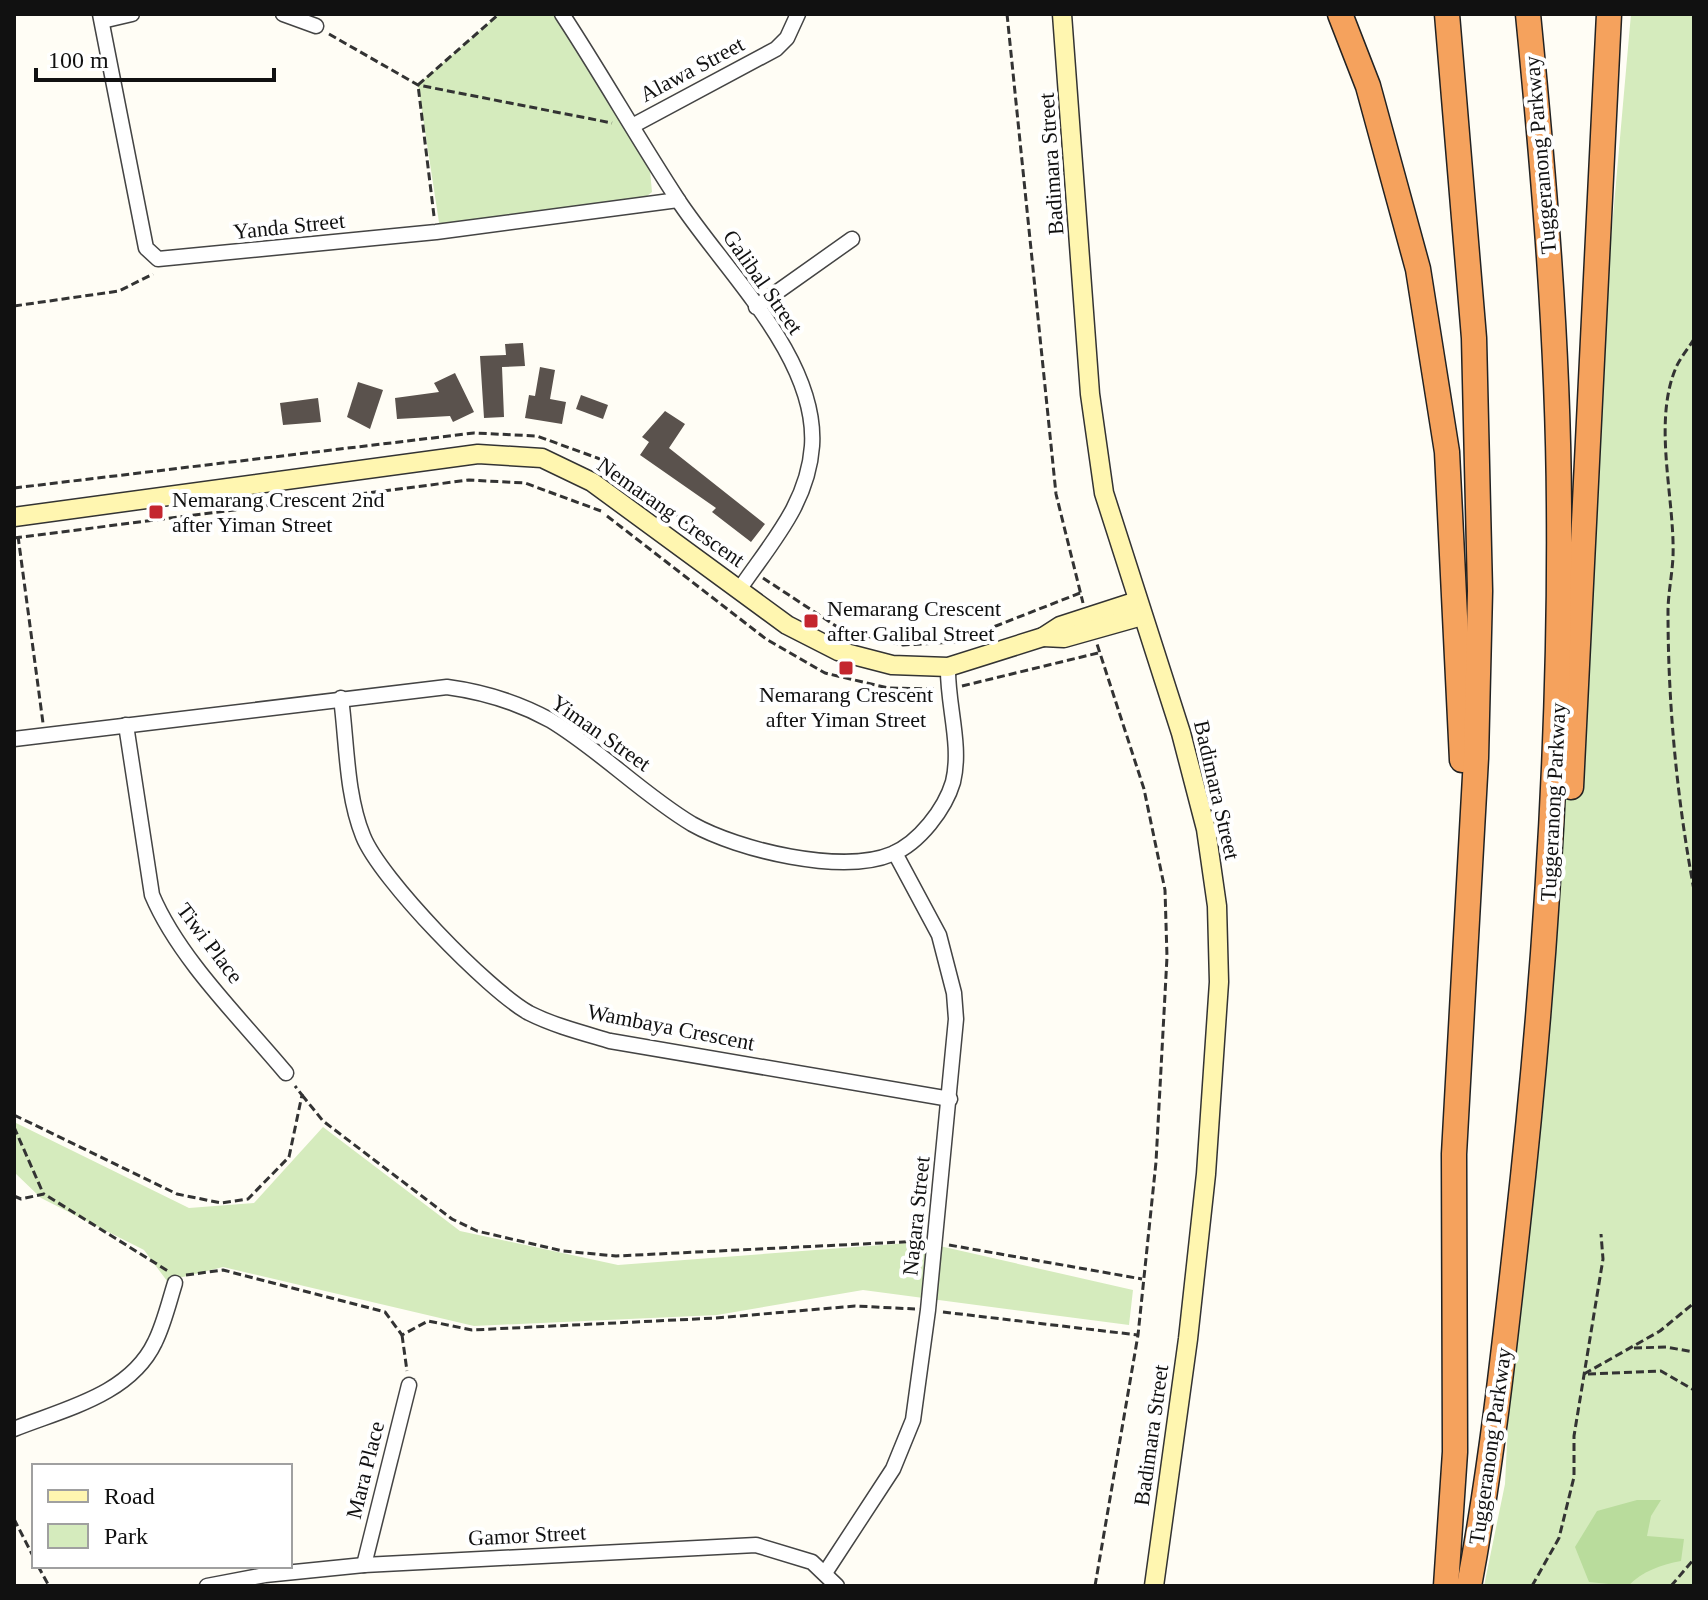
<svg xmlns="http://www.w3.org/2000/svg" width="1708" height="1600" font-family="'Times New Roman',serif">
	<style>
		.green { fill: #d5ebbd }
		.forest { fill: #b9dc9c }
		.building { fill: #5a524d }
		.lines { fill: none; stroke-linecap: round; stroke-linejoin: round }
		.street-casing { stroke: #444; stroke-width: 17 }
		.secondary-casing { stroke: #333; stroke-width: 21 }
		.highway-casing { stroke: #222; stroke-width: 27 }
		.path { stroke: #333; stroke-width: 3; stroke-dasharray: 8 4; stroke-linecap: butt }
		.street { stroke: #fff; stroke-width: 14 }
		.secondary { stroke: #fff6b0; stroke-width: 18 }
		.highway { stroke: #f5a25d; stroke-width: 24 }
		.poi-dot { fill: #c4262e; stroke: #fff; stroke-width: 3 }
		.labels { text-anchor: middle; dominant-baseline: central; stroke-width: 8; stroke-linejoin: round; paint-order: stroke }
		.street-label { font-size: 22px; fill: #111; stroke: #fff }
		.poi-label { font-size: 22px; fill: #111; stroke: #fff; text-anchor: start }
	</style>
	<rect width="100%" height="100%" fill="#fffdf5"/>
	<!-- green -->
	<g class="green">
		<path d="M 499,14 L 560,14 L 650,170 L 652,192 L 641,201 L 440,229 L 418,85 Z"/>
		<path d="M 1631,14 L 1694,14 L 1694,1586 L 1484,1586 L 1505,1484 L 1511,1364 Z"/>
		<path d="M 14,1122 L 189,1208 L 254,1203 L 323,1127 L 460,1231 L 618,1265 L 922,1242 L 1133,1290 L 1129,1325 L 863,1290 L 717,1315 L 474,1326 L 223,1267 L 167,1281 L 144,1250 L 41,1198 L 14,1172 Z"/>
	</g>
	<!-- forest -->
	<path class="forest" d="M 1637,1500 L 1661,1500 L 1651,1516 L 1647,1536 L 1684,1539 L 1681,1561 C 1660,1565 1643,1571 1628,1586 L 1589,1582 L 1575,1547 L 1597,1511 Z"/>
	<!-- building -->
	<g class="building">
		<path d="M 523,343 L 525,366 L 502,367 L 504,417 L 484,418 L 480,356 L 506,355 L 505,344 Z"/>
		<path d="M 540,367 L 555,370 L 550,399 L 566,402 L 562,424 L 525,418 L 529,395 L 535,396 Z"/>
		<path d="M 455,373 L 474,412 L 453,422 L 450,416 L 397,419 L 395,398 L 439,392 L 434,383 Z"/>
		<path d="M 358,382 L 383,390 L 370,429 L 347,417 Z"/>
		<path d="M 581,395 L 608,405 L 603,419 L 576,409 Z"/>
		<path d="M 318,398 L 321,422 L 283,425 L 280,403 Z"/>
		<path d="M 665,411 L 685,424 L 669,448 L 765,524 L 751,542 L 712,512 L 716,508 L 640,455 L 649,442 L 642,437 Z"/>
	</g>
	<g class="lines">
		<!-- street casing -->
		<g class="street-casing">
			<g id="street">
				<path d="M 100,14 L 146,248 L 158,259 L 436,232 L 678,200"/>
				<path d="M 283,14 L 316,26"/>
				<path d="M 562,14 C 602,75 638,139 678,200 C 724,270 818,358 812,446 C 808,504 770,544 739,590"/>
				<path d="M 102,21 L 132,14"/>
				<path d="M 634,125 L 776,49 L 787,38 L 798,14"/>
				<path d="M 756,307 L 852,239"/>
				<path d="M 341,698 C 347,743 346,794 363,836 C 380,879 488,990 529,1013 C 555,1026 583,1033 610,1041 L 950,1099"/>
				<path d="M 126,725 L 152,895 C 179,959 241,1019 286,1073"/>
				<path d="M 14,739 L 447,687 C 484,692 517,702 550,720 C 600,750 642,794 692,824 C 738,850 842,875 892,854 C 919,843 945,809 953,782 C 962,745 947,704 948,667"/>
				<path d="M 14,1429 C 64,1409 130,1395 155,1342 C 164,1324 169,1302 175,1283"/>
				<path d="M 364,1565 L 409,1385"/>
				<path d="M 825,1573 L 893,1469 L 913,1420 L 928,1310 L 956,1019 L 954,993 L 939,935 L 895,853"/>
				<path d="M 207,1586 L 265,1575 L 364,1565 L 756,1545 L 812,1562 L 837,1586"/>
			</g>
		</g>
		<!-- secondary casing -->
		<g class="secondary-casing">
			<g id="secondary">
				<path d="M 1062,14 L 1090,394 L 1104,493 L 1181,733 L 1206,829 L 1217,906 L 1219,982 L 1206,1174 L 1188,1339 L 1154,1586"/>
				<path d="M 14,517 L 478,454 L 542,458 L 592,482 L 787,625 L 838,651 L 892,665 L 948,667 L 1043,637 L 1060,626 L 1137,601"/>
				<path d="M 1043,637 L 1064,638 L 1142,616"/>
			</g>
		</g>
		<!-- highway casing -->
		<g class="highway-casing">
			<g id="highway">
				<path d="M 1340,14 L 1368,86 L 1418,269 L 1447,452 L 1462,760"/>
				<path d="M 1571,787 L 1609,14"/>
				<path d="M 1446,1586 L 1455,1452 L 1454,1154 L 1476,758 L 1480,591 L 1474,338 L 1447,14"/>
				<path d="M 1469,1586 C 1491,1469 1504,1351 1517,1232 C 1544,990 1561,748 1559,505 C 1558,341 1544,177 1528,14"/>
			</g>
		</g>
		<!-- path -->
		<g class="path">
			<path d="M 1007,14 L 1056,494 L 1083,603"/>
			<path d="M 329,34 L 418,85 L 612,123"/>
			<path d="M 434,216 L 418,85 L 499,14"/>
			<path d="M 14,306 L 119,291 L 153,274"/>
			<path d="M 1694,339 C 1688,349 1679,359 1675,370 C 1653,425 1675,500 1673,557 C 1672,576 1668,594 1668,612 C 1668,705 1677,799 1694,890"/>
			<path d="M 14,488 L 474,433 L 537,436 L 600,459 L 741,562"/>
			<path d="M 607,516 L 766,639 L 825,673 L 888,688 L 934,689"/>
			<path d="M 18,536 L 43,723"/>
			<path d="M 14,538 L 469,480 L 525,483 L 601,511"/>
			<path d="M 763,578 L 842,630 L 903,645 L 955,642 L 1080,593"/>
			<path d="M 962,686 L 1098,653"/>
			<path d="M 302,1095 L 323,1121 L 452,1219 L 477,1231 L 563,1251 L 616,1256 L 922,1241"/>
			<path d="M 14,1115 L 177,1194 L 221,1203 L 248,1199 L 289,1157 L 302,1095 L 295,1086"/>
			<path d="M 14,1127 L 43,1193"/>
			<path d="M 14,1196 L 21,1199 L 44,1194 L 168,1271"/>
			<path d="M 949,1245 L 1142,1279"/>
			<path d="M 186,1275 L 223,1270 L 385,1312 L 402,1335 L 428,1321 L 472,1330 L 716,1318 L 855,1306 L 915,1309"/>
			<path d="M 943,1312 L 1138,1335"/>
			<path d="M 402,1335 L 407,1371"/>
			<path d="M 1634,1348 L 1666,1347 L 1694,1352"/>
			<path d="M 1584,1374 L 1660,1331 L 1694,1303"/>
			<path d="M 1588,1374 L 1661,1371 L 1694,1390"/>
			<path d="M 14,1519 L 34,1558"/>
			<path d="M 38,1566 L 49,1586"/>
			<path d="M 1095,1586 L 1138,1335 L 1156,1162 L 1167,957 L 1165,890 L 1144,789 L 1097,644"/>
			<path d="M 1532,1586 L 1559,1538 L 1574,1477 L 1574,1436 L 1603,1259 L 1601,1234"/>
			<path d="M 1671,1586 L 1694,1559"/>
		</g>
		<!-- street -->
		<use href="#street" class="street"/>
		<!-- secondary -->
		<use href="#secondary" class="secondary"/>
		<!-- highway -->
		<use href="#highway" class="highway"/>
	</g>
	<!-- markers -->
	<g class="poi-dot">
		<rect x="148" y="504" width="16" height="16" rx="4"/>
		<rect x="803" y="613" width="16" height="16" rx="4"/>
		<rect x="838" y="660" width="16" height="16" rx="4"/>
	</g>
	<g class="labels">
		<!-- street labels -->
		<g class="street-label">
			<text transform="translate(692 69) rotate(-28)">Alawa Street</text>
			<text transform="translate(1540 155) rotate(-95)">Tuggeranong Parkway</text>
			<text transform="translate(1051 164) rotate(-94)">Badimara Street</text>
			<text transform="translate(289 226) rotate(-6)">Yanda Street</text>
			<text transform="translate(763 282) rotate(55)">Galibal Street</text>
			<text transform="translate(671 512) rotate(35)">Nemarang Crescent</text>
			<text transform="translate(601 733) rotate(35)">Yiman Street</text>
			<text transform="translate(1217 790) rotate(77)">Badimara Street</text>
			<text transform="translate(1553 802) rotate(-87)">Tuggeranong Parkway</text>
			<text transform="translate(210 943) rotate(53)">Tiwi Place</text>
			<text transform="translate(671 1027) rotate(11)">Wambaya Crescent</text>
			<text transform="translate(916 1216) rotate(-84)">Nagara Street</text>
			<text transform="translate(1151 1435) rotate(-82)">Badimara Street</text>
			<text transform="translate(1490 1446) rotate(-82)">Tuggeranong Parkway</text>
			<text transform="translate(365 1470) rotate(-76)">Mara Place</text>
			<text transform="translate(527 1535) rotate(-3)">Gamor Street</text>
		</g>
		<!-- poi labels -->
		<g class="poi-label">
			<text x="172" y="499">Nemarang Crescent 2nd<tspan x="172" dy="25">after Yiman Street</tspan></text>
			<text x="827" y="608">Nemarang Crescent<tspan x="827" dy="25">after Galibal Street</tspan></text>
			<text x="846" y="694" text-anchor="middle">Nemarang Crescent<tspan x="846" dy="25">after Yiman Street</tspan></text>
		</g>
	</g>
	<!-- border -->
	<rect width="1708" height="1600" fill="none" stroke="#111111" stroke-width="32"/>
	<!-- legend -->
	<rect x="32" y="1464" width="260" height="104" fill="#ffffff" stroke="#a0a0a0" stroke-width="2"/>
	<rect x="48" y="1490" width="40" height="12" fill="#fff6b0" stroke="#a0a0a0" stroke-width="2"/>
	<text x="104" y="1504" font-size="24" fill="#111111">Road</text>
	<rect x="48" y="1524" width="40" height="24" fill="#d5ebbd" stroke="#a0a0a0" stroke-width="2"/>
	<text x="104" y="1544" font-size="24" fill="#111111">Park</text>
	<!-- scale -->
	<path d="M36 68v12h238v-12" fill="none" stroke="#111111" stroke-width="4"/>
	<text x="48" y="68" font-size="24" fill="#111111" stroke="#ffffff" stroke-width="6" paint-order="stroke">100 m</text>
</svg>
